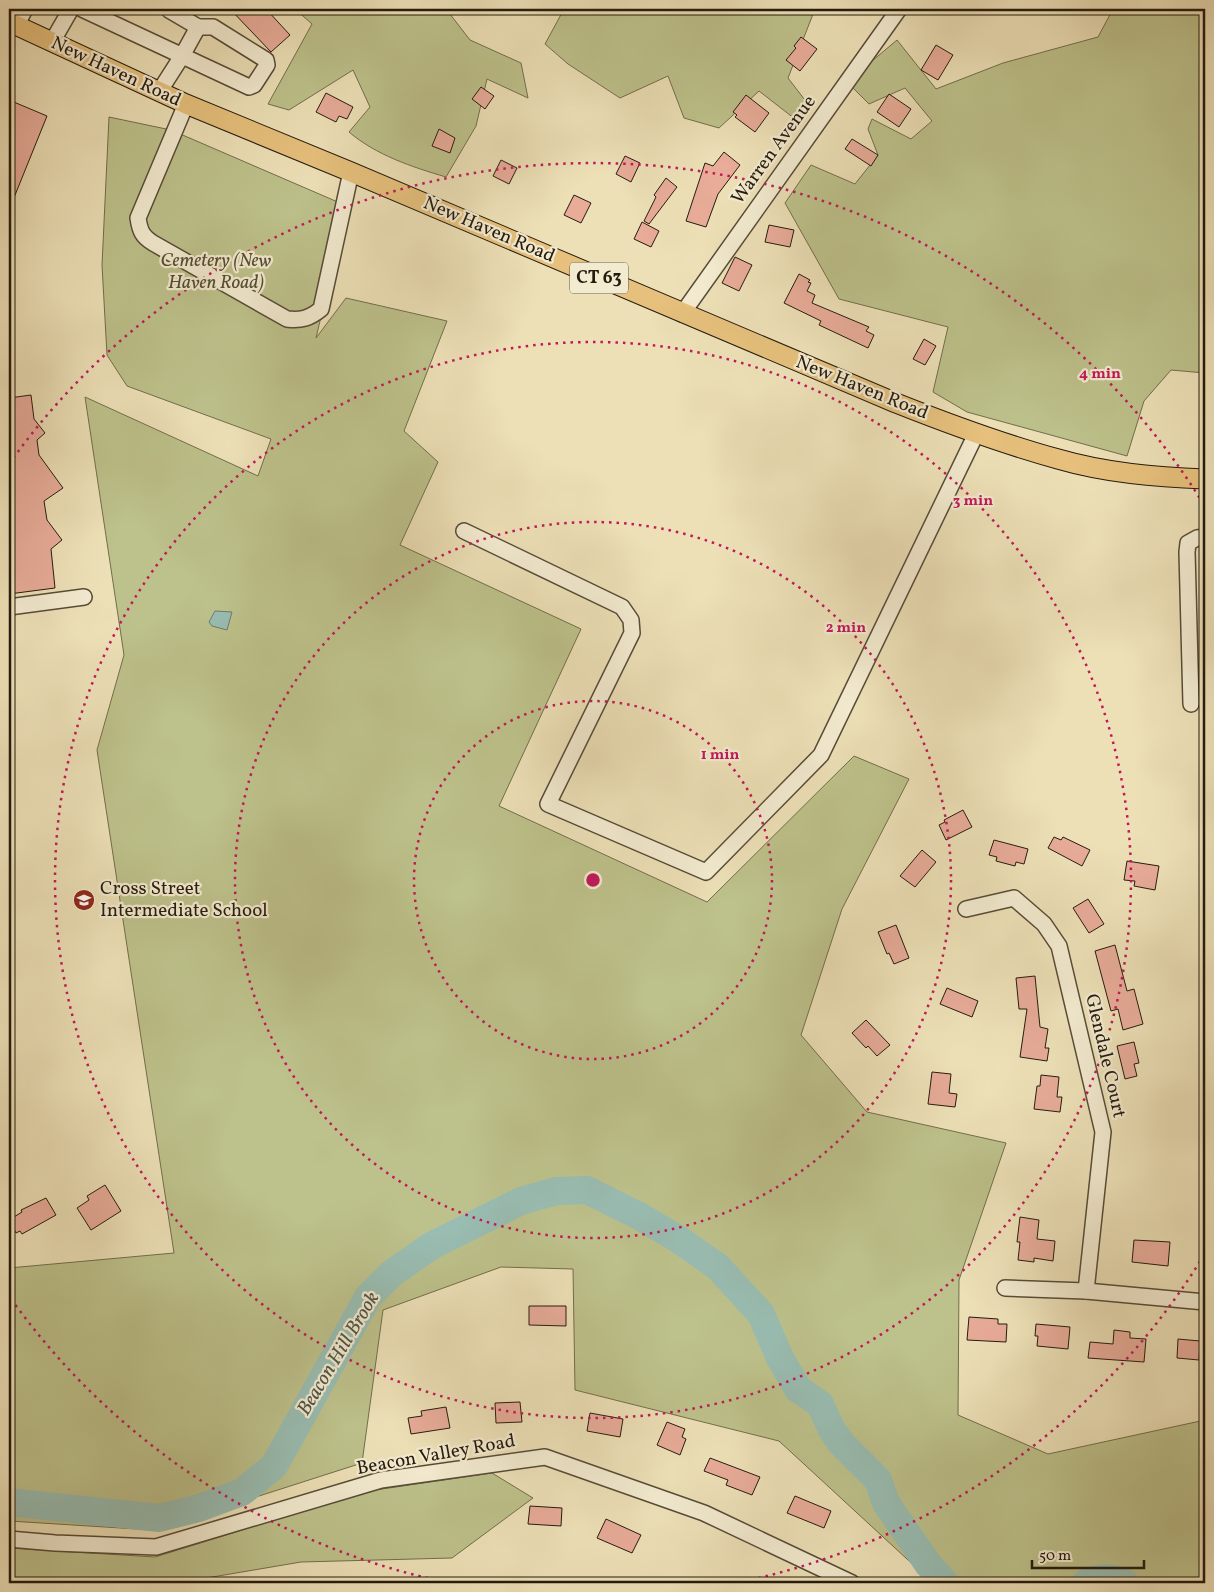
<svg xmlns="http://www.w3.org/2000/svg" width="1214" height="1592" font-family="Vollkorn,serif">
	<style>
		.green { fill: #bdc18b; stroke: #716e4c }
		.water { fill: #99bdb2; stroke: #6b7c70 }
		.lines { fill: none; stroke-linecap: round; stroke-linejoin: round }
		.river { stroke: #99bdb2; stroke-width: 28 }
		.building { fill: #e8ac99; stroke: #251b0e }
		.minor-casing { stroke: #574c38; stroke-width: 18 }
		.major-casing { stroke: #251b0e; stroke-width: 21 }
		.minor { stroke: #f3ebd0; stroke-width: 15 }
		.major { stroke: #e6c07c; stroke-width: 19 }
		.ring { fill: none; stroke: #c2185b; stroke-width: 2.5; stroke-dasharray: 2.5 5 }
		.labels { text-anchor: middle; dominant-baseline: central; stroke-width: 4.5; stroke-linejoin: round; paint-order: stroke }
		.shield { fill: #f3ebd0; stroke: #635948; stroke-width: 1 }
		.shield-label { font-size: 18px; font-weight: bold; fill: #251b0e }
		.street-label { font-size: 19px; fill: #251b0e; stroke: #f3ebd0 }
		.park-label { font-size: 19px; font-style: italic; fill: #534d34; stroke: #f3ebd0 }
		.poi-label { font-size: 19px; fill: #251b0e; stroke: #f3ebd0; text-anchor: start }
		.water-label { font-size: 20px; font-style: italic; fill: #4e5447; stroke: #f3ebd0 }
		.centre { fill: #c2185b; stroke: #f3ebd0; stroke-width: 2.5 }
		.ring-label { font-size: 15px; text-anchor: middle; font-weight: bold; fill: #c2185b; stroke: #f3ebd0; stroke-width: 4.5; stroke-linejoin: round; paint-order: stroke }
	</style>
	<rect width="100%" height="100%" fill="#ede0b7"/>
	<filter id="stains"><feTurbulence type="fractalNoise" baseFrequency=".004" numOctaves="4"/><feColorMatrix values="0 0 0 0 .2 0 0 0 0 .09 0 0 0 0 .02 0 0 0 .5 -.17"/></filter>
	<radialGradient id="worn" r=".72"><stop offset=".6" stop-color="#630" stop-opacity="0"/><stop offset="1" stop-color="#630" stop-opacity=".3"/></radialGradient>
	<!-- green -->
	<g class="green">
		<path d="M 295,9 L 446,9 L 470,40 L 521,63 L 528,98 L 487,79 L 476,126 L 446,177 C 412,167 376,155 349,132 L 370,107 L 353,70 L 289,110 L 268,104 L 312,24 Z"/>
		<path d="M 564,9 L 815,9 L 788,78 L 808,104 L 795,119 L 759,91 L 719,128 L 684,118 L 668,76 L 620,98 L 568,64 L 545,44 Z"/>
		<path d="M 1113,9 L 1205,9 L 1205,373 L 1171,370 L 1144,401 L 1127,456 L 967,412 L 933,392 L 948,327 L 839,299 L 785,203 L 811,165 L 855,184 L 878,155 L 868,129 L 872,119 L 911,139 L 932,121 L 905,88 L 869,104 L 847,82 L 897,40 L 936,89 L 1003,63 L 1098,37 Z"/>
		<path d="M 109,117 L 171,130 L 347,206 L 316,338 L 346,298 L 447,321 L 404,431 L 438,462 L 400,545 L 581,629 L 499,806 L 707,902 L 854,756 L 909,779 L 842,909 L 801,1035 L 867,1112 L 1006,1143 L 959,1280 L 958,1415 L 1048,1454 L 1205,1420 L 1205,1583 L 933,1583 L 779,1441 L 575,1390 L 573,1269 L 501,1267 L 383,1310 L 362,1463 L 153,1530 L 9,1521 L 9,1268 L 174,1253 L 97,750 L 124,655 L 85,397 L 258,476 L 271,439 L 127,386 L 107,355 L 102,265 Z"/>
		<path d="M 492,1473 L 533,1498 L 452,1558 L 301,1562 L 177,1583 L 9,1583 L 9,1548 L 155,1557 L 368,1491 Z"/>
	</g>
	<!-- water -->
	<path class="water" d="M 215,611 L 232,612 L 227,630 L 212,626 L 209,622 Z"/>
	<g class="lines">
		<!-- river -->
		<g class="river">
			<path d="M 9,1502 L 159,1518 L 199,1508 L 242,1492 L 274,1466 L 368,1297 L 391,1274 L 431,1246 L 521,1201 L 556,1191 L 587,1190 L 641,1217 L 678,1239 L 718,1267 L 761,1314 L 780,1358 L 798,1389 L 820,1404 L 832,1430 L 842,1444 L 878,1480 L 886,1503 L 928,1564 L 945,1583"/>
			<path d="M 1086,1583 C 1099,1577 1112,1576 1125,1583"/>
		</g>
	</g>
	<!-- building -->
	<g class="building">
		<path d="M 230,9 L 266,9 L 290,35 L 271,52 Z"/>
		<path d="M 801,37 L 817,49 L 800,71 L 786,60 L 796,48 L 794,46 Z"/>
		<path d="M 936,45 L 953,55 L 938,80 L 921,70 Z"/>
		<path d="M 481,87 L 494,96 L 485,109 L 472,99 Z"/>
		<path d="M 326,93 L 353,107 L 347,119 L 339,116 L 336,122 L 316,112 Z"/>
		<path d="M 889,94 L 911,109 L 899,127 L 877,112 Z"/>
		<path d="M 746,95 L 769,113 L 755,132 L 735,117 L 737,115 L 733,112 Z"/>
		<path d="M 9,100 L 47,116 L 9,210 Z"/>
		<path d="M 439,129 L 455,138 L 450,153 L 432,146 Z"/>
		<path d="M 852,139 L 878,155 L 871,166 L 845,149 Z"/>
		<path d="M 724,152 L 740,165 L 718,194 L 706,227 L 686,221 L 705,163 L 713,166 Z"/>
		<path d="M 625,156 L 640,163 L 631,182 L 616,174 Z"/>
		<path d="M 501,160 L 517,168 L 509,184 L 493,176 Z"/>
		<path d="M 666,178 L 677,187 L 649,224 L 644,221 L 656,197 L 654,195 Z"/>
		<path d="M 574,195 L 591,203 L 581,223 L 564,215 Z"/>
		<path d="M 642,222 L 659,231 L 651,247 L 634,239 Z"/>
		<path d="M 769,225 L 794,230 L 790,247 L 765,242 Z"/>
		<path d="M 735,257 L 752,265 L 739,291 L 722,283 Z"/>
		<path d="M 799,274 L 810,280 L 808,282 L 811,283 L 807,291 L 815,295 L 812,303 L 869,327 L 866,331 L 874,335 L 868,348 L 819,325 L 821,321 L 784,303 Z"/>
		<path d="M 924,339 L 936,346 L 925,365 L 913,359 Z"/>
		<path d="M 31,395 L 34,419 L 45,433 L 37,440 L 39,455 L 63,488 L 44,501 L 47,520 L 62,540 L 51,549 L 55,588 L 9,594 L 9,398 Z"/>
		<path d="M 963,810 L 972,827 L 946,840 L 939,825 L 945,822 L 944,820 Z"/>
		<path d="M 1054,837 L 1061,840 L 1063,837 L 1090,850 L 1082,866 L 1048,848 Z"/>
		<path d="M 994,840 L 1028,849 L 1024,864 L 1016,862 L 1015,866 L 996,861 L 997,857 L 989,855 Z"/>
		<path d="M 922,850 L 936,862 L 915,887 L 900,876 Z"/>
		<path d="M 1127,861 L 1159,866 L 1155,890 L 1134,886 L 1135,881 L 1124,880 Z"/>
		<path d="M 1088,899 L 1104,924 L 1089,933 L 1073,908 Z"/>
		<path d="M 896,925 L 909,958 L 894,964 L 889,953 L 887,954 L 878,932 Z"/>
		<path d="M 1115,945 L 1127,991 L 1134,989 L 1143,1024 L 1123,1030 L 1118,1009 L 1111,1011 L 1095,951 Z"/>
		<path d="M 1035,976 L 1040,1027 L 1048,1029 L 1045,1048 L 1049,1048 L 1047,1061 L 1020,1057 L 1027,1009 L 1019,1009 L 1016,978 Z"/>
		<path d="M 947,988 L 978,1001 L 972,1017 L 940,1004 Z"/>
		<path d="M 866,1020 L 890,1045 L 877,1056 L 868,1046 L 866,1048 L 852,1033 Z"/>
		<path d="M 1134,1042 L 1139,1063 L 1134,1064 L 1137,1076 L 1125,1079 L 1117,1046 Z"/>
		<path d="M 932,1072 L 951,1074 L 949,1093 L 957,1094 L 955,1107 L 928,1104 Z"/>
		<path d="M 1041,1075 L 1059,1077 L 1057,1097 L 1062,1097 L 1060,1112 L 1034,1109 L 1037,1086 L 1040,1086 Z"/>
		<path d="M 105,1185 L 121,1211 L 91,1230 L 77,1208 L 89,1200 L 87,1196 Z"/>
		<path d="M 46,1198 L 56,1215 L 22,1234 L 20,1231 L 16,1233 L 9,1220 L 22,1212 L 21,1210 Z"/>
		<path d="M 1020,1217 L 1039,1220 L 1037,1239 L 1055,1241 L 1053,1261 L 1034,1258 L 1034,1262 L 1018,1260 L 1020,1242 L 1017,1242 Z"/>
		<path d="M 1134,1240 L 1170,1242 L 1168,1266 L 1132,1262 Z"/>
		<path d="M 529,1306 L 566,1306 L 566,1326 L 529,1325 Z"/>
		<path d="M 969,1317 L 998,1319 L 998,1324 L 1007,1324 L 1006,1342 L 967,1340 Z"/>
		<path d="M 1036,1324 L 1070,1327 L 1068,1349 L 1037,1346 L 1038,1336 L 1035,1336 Z"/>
		<path d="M 1114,1330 L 1130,1332 L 1130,1338 L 1146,1339 L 1144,1362 L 1088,1358 L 1090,1342 L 1113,1344 Z"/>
		<path d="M 1178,1339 L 1200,1341 L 1199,1360 L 1177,1358 Z"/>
		<path d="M 520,1402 L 522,1422 L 496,1423 L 495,1403 Z"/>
		<path d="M 446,1407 L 450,1428 L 411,1434 L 408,1418 L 422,1416 L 421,1411 Z"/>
		<path d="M 590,1413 L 623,1419 L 620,1437 L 587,1431 Z"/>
		<path d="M 667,1422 L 685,1429 L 682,1437 L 686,1439 L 680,1455 L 657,1445 Z"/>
		<path d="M 710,1458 L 760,1477 L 752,1495 L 726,1485 L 728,1480 L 704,1471 Z"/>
		<path d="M 795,1496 L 831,1511 L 824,1528 L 787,1513 Z"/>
		<path d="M 530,1506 L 562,1508 L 561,1526 L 528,1524 Z"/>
		<path d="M 606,1519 L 641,1535 L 632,1553 L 597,1538 Z"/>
	</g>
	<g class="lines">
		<!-- minor casing -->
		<g class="minor-casing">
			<g id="minor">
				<path d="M 82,9 L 249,87 L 254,85 L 267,65 L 266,60 L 213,27 L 198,27"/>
				<path d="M 16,26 L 25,9"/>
				<path d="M 52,42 L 71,9"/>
				<path d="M 159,92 L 182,56 L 198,27 L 169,10 L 170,9"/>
				<path d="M 186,104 L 138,218 C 140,231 142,236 153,243 L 287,319 C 301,321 310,318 321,309 L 351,172"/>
				<path d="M 682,314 L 899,9"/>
				<path d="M 464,531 L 622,607 L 631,620 L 632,633 L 548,804 L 706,872 L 821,755 L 976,434"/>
				<path d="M 9,607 L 84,597"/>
				<path d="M 1191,704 L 1187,552 L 1188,543 L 1197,538 L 1205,537"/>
				<path d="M 966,909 L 1014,898 L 1044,924 L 1059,946 L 1103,1132 L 1086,1291"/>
				<path d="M 1005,1288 L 1086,1291 L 1205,1302"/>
				<path d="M 9,1539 L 55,1543 L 156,1547 L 381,1480 L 545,1457 L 704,1513 L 852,1583"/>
			</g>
		</g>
		<!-- major casing -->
		<g class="major-casing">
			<path id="major" d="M 9,22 L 186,104 L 351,172 L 896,403 C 949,424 1003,444 1058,459 C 1106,473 1156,477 1205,479"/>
		</g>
		<!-- minor -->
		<use href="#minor" class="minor"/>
		<!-- major -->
		<use href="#major" class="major"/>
	</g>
	<!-- distance rings -->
	<g class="ring">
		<circle cx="593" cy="880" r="179"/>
		<circle cx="593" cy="880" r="358"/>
		<circle cx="593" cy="880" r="538"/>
		<path d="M1204 1255A717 717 0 0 1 736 1583M450 1583A717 717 0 0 1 9 1296M9 464A717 717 0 0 1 1204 505"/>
	</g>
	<!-- icons -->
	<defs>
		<g id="school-disc" transform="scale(1.125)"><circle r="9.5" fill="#8f2418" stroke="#f3ebd0"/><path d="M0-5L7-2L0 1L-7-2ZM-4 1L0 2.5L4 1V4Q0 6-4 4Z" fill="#fff"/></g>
	</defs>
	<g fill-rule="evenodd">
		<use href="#school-disc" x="84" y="900"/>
	</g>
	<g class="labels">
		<!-- shield labels -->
		<rect class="shield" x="570" y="262.5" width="58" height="31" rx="4"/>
		<g class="shield-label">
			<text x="599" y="278">CT 63</text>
		</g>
		<!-- street labels -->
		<g class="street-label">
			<text transform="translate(116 72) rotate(25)">New Haven Road</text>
			<text transform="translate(774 150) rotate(-54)">Warren Avenue</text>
			<text transform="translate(489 230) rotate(23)">New Haven Road</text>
			<text transform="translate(862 388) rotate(22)">New Haven Road</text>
			<text transform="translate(1105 1056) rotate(77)">Glendale Court</text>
			<text transform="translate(436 1455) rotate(-10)">Beacon Valley Road</text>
		</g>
		<!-- park labels -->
		<g class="park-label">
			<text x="216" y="261">Cemetery (New<tspan x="216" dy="22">Haven Road)</tspan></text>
		</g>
		<!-- poi labels -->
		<g class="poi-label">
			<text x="100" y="889">Cross Street<tspan x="100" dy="22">Intermediate School</tspan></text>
		</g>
		<!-- water labels -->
		<g class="water-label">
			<text transform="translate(339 1354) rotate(-59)">Beacon Hill Brook</text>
		</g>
	</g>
	<circle cx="593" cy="880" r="8" class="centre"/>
	<g class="ring-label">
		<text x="1100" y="378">4 min</text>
		<text x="973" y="505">3 min</text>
		<text x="846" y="632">2 min</text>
		<text x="720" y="759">1 min</text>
	</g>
	<!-- margin -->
	<rect width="1214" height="1592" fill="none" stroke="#ede0b7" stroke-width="30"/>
	<rect x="10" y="10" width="1194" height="1572" fill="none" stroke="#251b0e" stroke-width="2.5"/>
	<rect x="15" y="15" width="1184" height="1562" fill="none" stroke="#251b0e"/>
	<!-- scale -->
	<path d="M1032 1560v8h112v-8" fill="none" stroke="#251b0e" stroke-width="2.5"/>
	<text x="1039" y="1560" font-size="15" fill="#251b0e" stroke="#f3ebd0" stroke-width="4" paint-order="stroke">50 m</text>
	<rect width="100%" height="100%" filter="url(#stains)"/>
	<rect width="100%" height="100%" fill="url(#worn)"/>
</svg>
